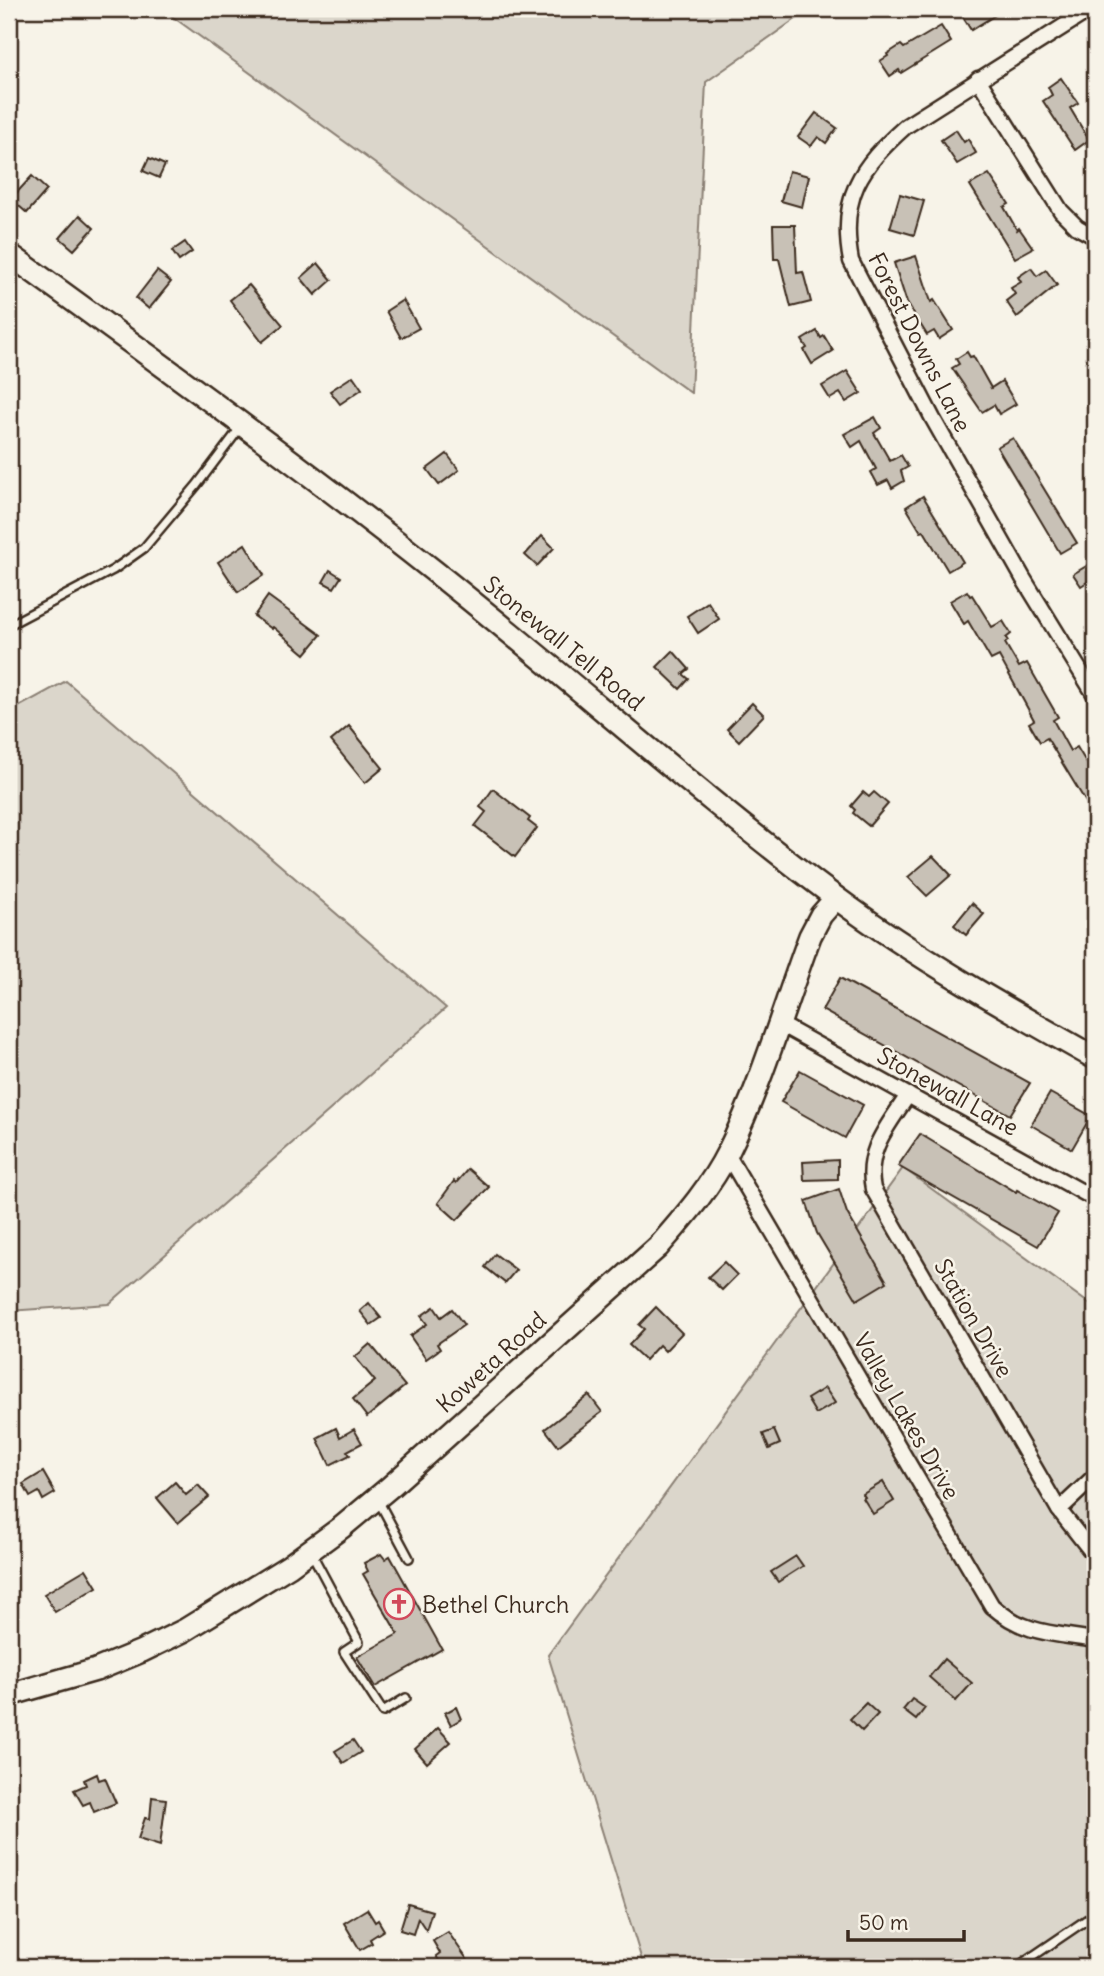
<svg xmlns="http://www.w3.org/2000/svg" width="1104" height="1976" font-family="Delius,sans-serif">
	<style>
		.green { fill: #dbd6cb; stroke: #8b8074; stroke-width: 2 }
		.building { fill: #c8c1b6; stroke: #3b2a1e; stroke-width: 2 }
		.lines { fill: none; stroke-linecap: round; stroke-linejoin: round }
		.lane-casing { stroke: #3b2a1e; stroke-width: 12 }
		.street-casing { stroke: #3b2a1e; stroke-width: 19 }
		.secondary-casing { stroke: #3b2a1e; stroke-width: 26 }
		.lane { stroke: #f7f3e8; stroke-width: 7 }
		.street { stroke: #f7f3e8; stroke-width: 14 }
		.secondary { stroke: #f7f3e8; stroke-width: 21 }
		.labels { text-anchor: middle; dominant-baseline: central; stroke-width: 5; stroke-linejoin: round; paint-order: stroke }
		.street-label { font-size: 23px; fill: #3b2a1e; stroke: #f7f3e8 }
		.poi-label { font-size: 23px; fill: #3b2a1e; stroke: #f7f3e8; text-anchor: start }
	</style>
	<rect width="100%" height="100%" fill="#f7f3e8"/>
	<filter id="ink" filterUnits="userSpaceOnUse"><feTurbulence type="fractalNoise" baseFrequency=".0143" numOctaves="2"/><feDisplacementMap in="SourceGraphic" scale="14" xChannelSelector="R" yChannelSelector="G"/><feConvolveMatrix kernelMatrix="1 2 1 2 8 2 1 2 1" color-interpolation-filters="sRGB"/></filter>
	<g filter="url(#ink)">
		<!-- green -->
		<g class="green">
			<path d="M 162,9 L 810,9 L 706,82 L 691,393 Z"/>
			<path d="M 66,681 L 446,1008 L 109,1304 L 9,1311 L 9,712 Z"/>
			<path d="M 903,1168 L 1095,1308 L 1095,1967 L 644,1967 L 548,1655 Z"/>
		</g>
		<!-- building -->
		<g class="building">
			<path d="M 958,9 L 1005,9 L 971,30 Z"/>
			<path d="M 941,26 L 951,42 L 901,73 L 899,70 L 890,76 L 880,61 L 888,56 L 887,54 L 901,45 L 904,48 Z"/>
			<path d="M 1061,78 L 1078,103 L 1070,108 L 1089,140 L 1075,150 L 1043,101 L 1052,95 L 1048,87 Z"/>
			<path d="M 816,113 L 837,128 L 826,143 L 818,137 L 811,146 L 798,137 Z"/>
			<path d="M 956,130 L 964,142 L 968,139 L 976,153 L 957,164 L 941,140 Z"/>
			<path d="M 149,158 L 165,165 L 159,178 L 143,171 Z"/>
			<path d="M 789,171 L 809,176 L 802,207 L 781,201 Z"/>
			<path d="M 989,174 L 1009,204 L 1004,207 L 1017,230 L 1019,228 L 1033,248 L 1015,258 L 970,185 Z"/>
			<path d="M 32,176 L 47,190 L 27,213 L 11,199 Z"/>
			<path d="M 900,194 L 924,201 L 914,235 L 890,228 Z"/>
			<path d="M 80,215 L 94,228 L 74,250 L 60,238 Z"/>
			<path d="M 773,225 L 795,225 L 797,273 L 803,272 L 811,302 L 791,307 L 779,259 L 774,259 Z"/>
			<path d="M 185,242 L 192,252 L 179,261 L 172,251 Z"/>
			<path d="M 916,256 L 931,302 L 934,300 L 953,330 L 939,339 L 934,331 L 927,335 L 907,303 L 894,263 Z"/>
			<path d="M 318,263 L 332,280 L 315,295 L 301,278 Z"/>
			<path d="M 1031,268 L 1037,276 L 1046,270 L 1057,285 L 1017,317 L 1006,301 L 1015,294 L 1011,288 L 1021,282 L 1018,277 Z"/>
			<path d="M 157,271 L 171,282 L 149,309 L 136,298 Z"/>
			<path d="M 249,285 L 283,325 L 262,342 L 230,300 Z"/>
			<path d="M 403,300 L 419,328 L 401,338 L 386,311 Z"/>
			<path d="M 817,331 L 821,338 L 824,336 L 833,351 L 812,364 L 804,350 L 807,348 L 802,340 Z"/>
			<path d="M 967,352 L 970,357 L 973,356 L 991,388 L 1002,381 L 1016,404 L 999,414 L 994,405 L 982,412 L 952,368 L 959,364 L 956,359 Z"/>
			<path d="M 847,371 L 861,393 L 846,402 L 840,393 L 830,399 L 822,386 Z"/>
			<path d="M 353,376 L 362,389 L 340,404 L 330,391 Z"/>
			<path d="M 875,417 L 881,428 L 874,433 L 890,461 L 901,455 L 908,467 L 901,471 L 904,481 L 892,488 L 888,480 L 878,485 L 871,472 L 876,469 L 861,441 L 852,447 L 844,434 Z"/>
			<path d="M 1013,438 L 1077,543 L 1060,553 L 997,447 Z"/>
			<path d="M 447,454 L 459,470 L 439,485 L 427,469 Z"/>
			<path d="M 923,496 L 963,562 L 948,571 L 924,531 L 921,532 L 906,507 Z"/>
			<path d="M 542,536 L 554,548 L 537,566 L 525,555 Z"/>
			<path d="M 245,544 L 264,575 L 238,592 L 218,562 Z"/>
			<path d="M 1095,561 L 1095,577 L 1081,586 L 1073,574 Z"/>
			<path d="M 330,570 L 341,577 L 334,588 L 323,582 Z"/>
			<path d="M 967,591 L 970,596 L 972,595 L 992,627 L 1003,621 L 1011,634 L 1006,638 L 1008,641 L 1005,643 L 1019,667 L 1027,663 L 1058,717 L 1053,720 L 1070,751 L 1077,747 L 1095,777 L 1095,817 L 1047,738 L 1040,742 L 1029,723 L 1034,720 L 999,656 L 991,660 L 968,621 L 964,624 L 950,601 Z"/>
			<path d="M 268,596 L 321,635 L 305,654 L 273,627 L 272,629 L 254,616 Z"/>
			<path d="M 708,602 L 719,619 L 698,633 L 687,616 Z"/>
			<path d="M 673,651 L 689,669 L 683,674 L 689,679 L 680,689 L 657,667 Z"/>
			<path d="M 752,703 L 764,715 L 739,741 L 727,729 Z"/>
			<path d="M 349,726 L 383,768 L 365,783 L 331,741 Z"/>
			<path d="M 493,789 L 530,818 L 528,821 L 537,828 L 515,857 L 475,826 L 486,812 L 480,807 Z"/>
			<path d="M 863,792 L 869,797 L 874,792 L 888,804 L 869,826 L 853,813 L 855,810 L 851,806 Z"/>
			<path d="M 933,856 L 951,875 L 927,896 L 908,877 Z"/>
			<path d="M 972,903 L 984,914 L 966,935 L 954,925 Z"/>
			<path d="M 840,978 L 1030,1083 L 1010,1115 L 822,1010 Z"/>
			<path d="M 800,1070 L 863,1105 L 845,1138 L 781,1102 Z"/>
			<path d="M 1050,1093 L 1091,1116 L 1072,1149 L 1031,1125 Z"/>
			<path d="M 920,1134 L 1016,1192 L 1017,1190 L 1058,1213 L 1038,1246 L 898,1166 Z"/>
			<path d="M 838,1160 L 838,1179 L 804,1180 L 803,1162 Z"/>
			<path d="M 468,1169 L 489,1187 L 457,1220 L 438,1203 L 454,1181 L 456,1183 Z"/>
			<path d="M 839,1189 L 847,1213 L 887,1282 L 857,1300 L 817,1233 L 806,1201 Z"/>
			<path d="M 495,1254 L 516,1270 L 505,1283 L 485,1267 Z"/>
			<path d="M 724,1262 L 737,1275 L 722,1290 L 708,1277 Z"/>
			<path d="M 369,1303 L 381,1318 L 371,1325 L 360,1311 Z"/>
			<path d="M 434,1307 L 441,1317 L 452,1309 L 464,1325 L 437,1344 L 440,1349 L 426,1359 L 410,1336 L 427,1324 L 421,1316 Z"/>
			<path d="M 656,1307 L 682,1333 L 665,1351 L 659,1345 L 645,1360 L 629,1345 L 644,1329 L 639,1325 Z"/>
			<path d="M 370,1344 L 405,1386 L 367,1417 L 353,1399 L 375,1381 L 355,1357 Z"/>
			<path d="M 825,1388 L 835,1403 L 816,1414 L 807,1399 Z"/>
			<path d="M 589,1395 L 602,1412 L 558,1446 L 545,1429 Z"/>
			<path d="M 336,1428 L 340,1437 L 354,1429 L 362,1443 L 347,1451 L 350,1455 L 330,1465 L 317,1438 Z"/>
			<path d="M 774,1430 L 780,1444 L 769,1449 L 763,1434 Z"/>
			<path d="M 43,1472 L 55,1493 L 43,1500 L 39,1492 L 30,1497 L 23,1484 Z"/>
			<path d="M 175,1482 L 186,1495 L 198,1485 L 209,1497 L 178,1523 L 157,1498 Z"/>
			<path d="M 883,1482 L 894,1501 L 873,1514 L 863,1498 L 865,1497 L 863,1494 Z"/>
			<path d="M 381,1554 L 385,1559 L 390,1556 L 442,1649 L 375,1687 L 357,1657 L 398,1634 L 363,1574 L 368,1571 L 364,1563 Z"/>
			<path d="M 796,1556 L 803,1566 L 778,1582 L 771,1572 Z"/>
			<path d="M 86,1569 L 97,1587 L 55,1612 L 44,1594 Z"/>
			<path d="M 944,1659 L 972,1683 L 956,1701 L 929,1677 Z"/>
			<path d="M 912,1699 L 925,1708 L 916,1720 L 903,1710 Z"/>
			<path d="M 866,1703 L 878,1714 L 862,1731 L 850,1719 Z"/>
			<path d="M 456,1707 L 461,1719 L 451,1725 L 445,1713 Z"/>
			<path d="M 438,1728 L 451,1742 L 427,1763 L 415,1749 Z"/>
			<path d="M 353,1740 L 361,1752 L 343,1763 L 335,1751 Z"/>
			<path d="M 97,1774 L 99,1780 L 105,1778 L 116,1803 L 94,1812 L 90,1802 L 83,1805 L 74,1790 L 86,1785 L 84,1780 Z"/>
			<path d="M 152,1797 L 166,1799 L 160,1846 L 138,1839 L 145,1818 L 150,1819 Z"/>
			<path d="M 408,1904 L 432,1911 L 426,1930 L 418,1918 L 413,1934 L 400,1930 Z"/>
			<path d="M 367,1909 L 375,1922 L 378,1920 L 384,1930 L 370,1939 L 372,1943 L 360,1950 L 344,1923 Z"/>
			<path d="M 448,1932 L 469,1962 L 460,1967 L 443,1967 L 436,1956 L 440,1953 L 433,1941 Z"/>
		</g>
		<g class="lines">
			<!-- lane casing -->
			<g class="lane-casing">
				<g id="lane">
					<path d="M 9,625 L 113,570 L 144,548 L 197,485 L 240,428"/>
					<path d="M 379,1502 L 409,1558"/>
					<path d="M 312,1554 L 359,1642 L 344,1652 L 383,1712 L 406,1698"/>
					<path d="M 1017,1967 L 1095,1914"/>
				</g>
			</g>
			<!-- street casing -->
			<g class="street-casing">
				<g id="street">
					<path d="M 1091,9 L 906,126 C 860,167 839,197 851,261 L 933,419 L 1023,578 L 1095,695"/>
					<path d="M 978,79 L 1061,211 L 1077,227 L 1095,237"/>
					<path d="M 778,1023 L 1095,1199"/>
					<path d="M 908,1095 C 888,1126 865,1150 873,1189 L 1059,1510 L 1095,1556"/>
					<path d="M 727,1154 L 992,1606 C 1025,1635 1055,1633 1095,1640"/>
					<path d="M 1059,1510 L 1095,1476"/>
				</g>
			</g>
			<!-- secondary casing -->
			<g class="secondary-casing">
				<g id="secondary">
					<path d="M 9,254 C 152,358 295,461 434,571 C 569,678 697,794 835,897 C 917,958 1006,1008 1095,1058"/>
					<path d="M 9,1695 L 96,1670 L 142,1651 L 185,1630 L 289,1566 L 342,1527 L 390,1487 L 658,1247 C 684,1217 710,1188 728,1152 C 761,1086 784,1006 810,936 L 821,915 L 836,898"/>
				</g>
			</g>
			<!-- lane -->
			<use href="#lane" class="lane"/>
			<!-- street -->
			<use href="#street" class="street"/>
			<!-- secondary -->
			<use href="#secondary" class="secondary"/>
		</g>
	</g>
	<!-- icons -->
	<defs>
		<g id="church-ring" transform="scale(1.575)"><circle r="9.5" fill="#f7f3e8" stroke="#d1495b" stroke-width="1.5"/><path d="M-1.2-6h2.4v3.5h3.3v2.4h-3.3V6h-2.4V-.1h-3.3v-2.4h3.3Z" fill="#d1495b"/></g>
	</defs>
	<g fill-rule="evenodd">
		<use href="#church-ring" x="399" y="1604"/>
	</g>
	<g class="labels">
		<!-- street labels -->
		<g class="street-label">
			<text transform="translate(920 342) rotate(63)">Forest Downs Lane</text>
			<text transform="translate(564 643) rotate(39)">Stonewall Tell Road</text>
			<text transform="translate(948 1091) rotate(29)">Stonewall Lane</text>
			<text transform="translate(974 1318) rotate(60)">Station Drive</text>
			<text transform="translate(491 1362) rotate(-42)">Koweta Road</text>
			<text transform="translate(907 1416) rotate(60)">Valley Lakes Drive</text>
		</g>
		<!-- poi labels -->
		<g class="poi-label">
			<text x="422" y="1604">Bethel Church</text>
		</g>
	</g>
	<!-- margin -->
	<rect width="1104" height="1976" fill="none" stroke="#f7f3e8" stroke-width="35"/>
	<rect x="18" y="18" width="1069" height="1941" fill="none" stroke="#3b2a1e" stroke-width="2.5" filter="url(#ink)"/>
	<!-- scale -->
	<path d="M848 1930v10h116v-10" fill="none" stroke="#3b2a1e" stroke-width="3.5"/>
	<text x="859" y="1930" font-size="21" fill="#3b2a1e" stroke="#f7f3e8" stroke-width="5" paint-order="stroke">50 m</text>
</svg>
